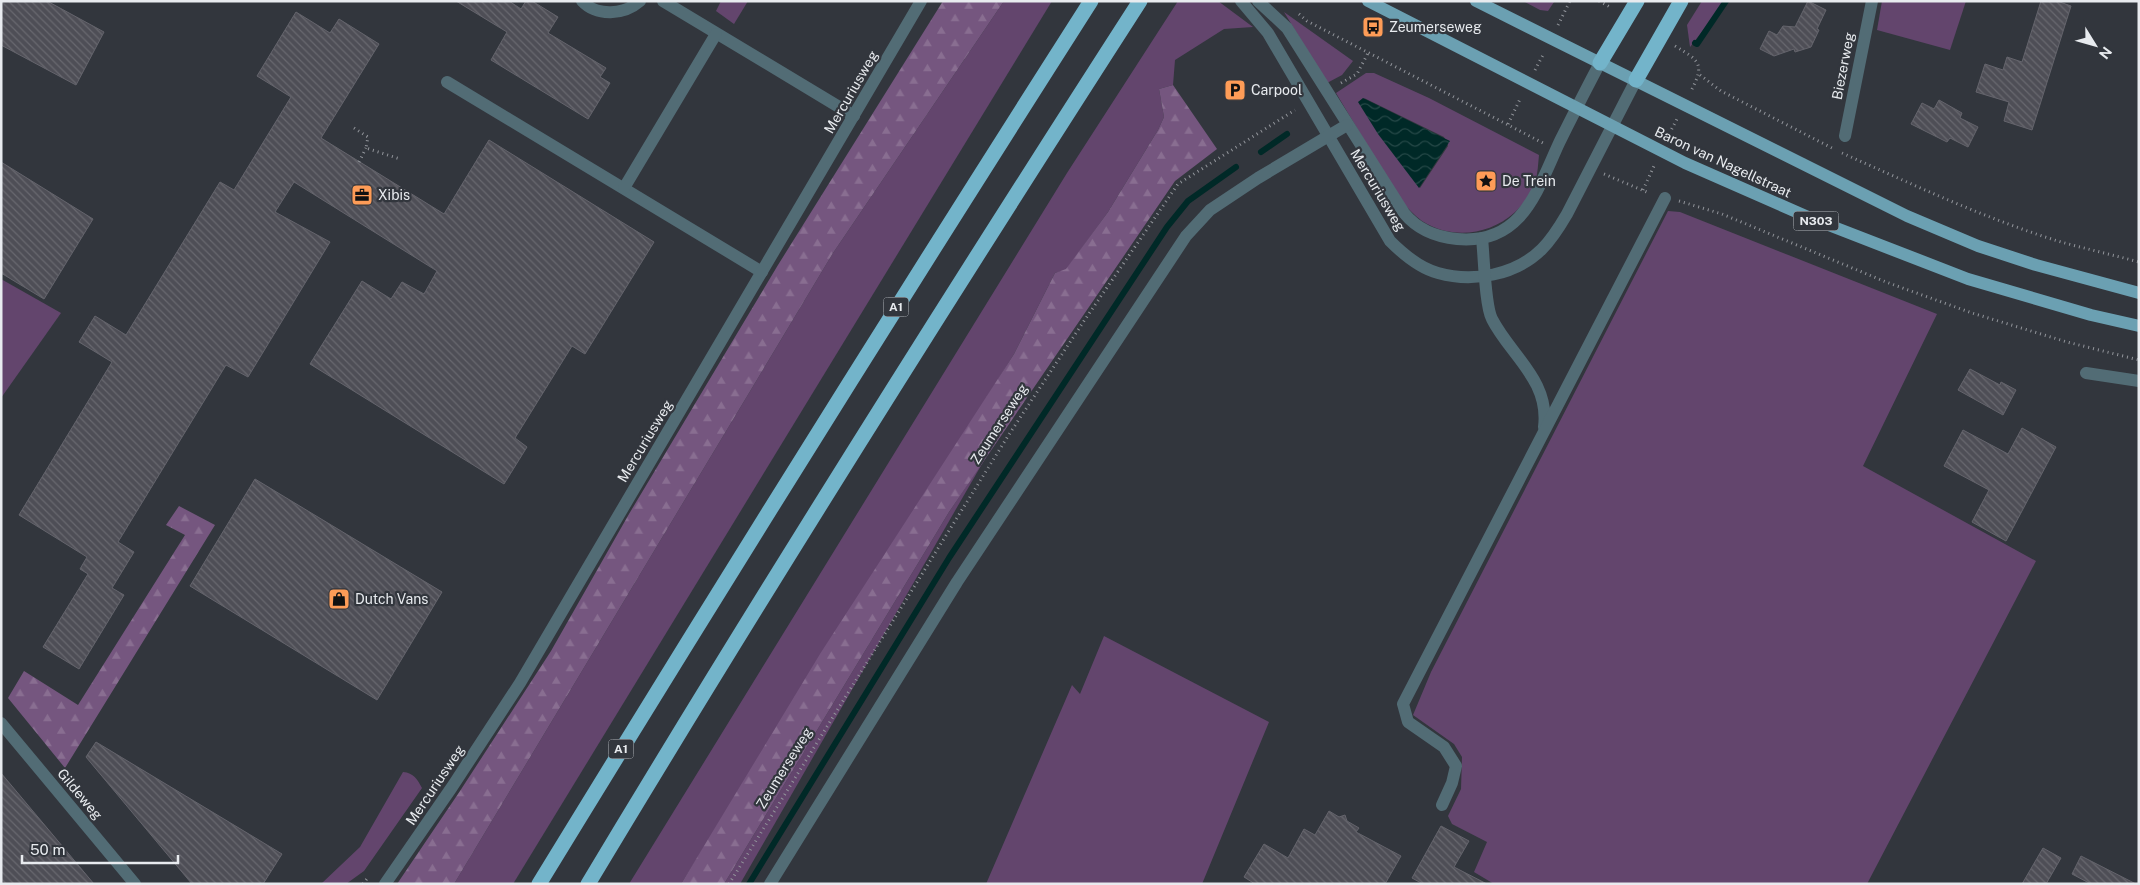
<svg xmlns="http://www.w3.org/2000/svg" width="2140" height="885" font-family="'Public Sans',sans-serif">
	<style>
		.green { fill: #63456d; fill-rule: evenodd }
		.forest { fill: url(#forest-firs) }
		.water { fill: url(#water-waves) }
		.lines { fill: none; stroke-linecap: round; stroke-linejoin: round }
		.stream { stroke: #002927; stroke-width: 6 }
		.building { fill: url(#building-back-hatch); stroke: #64646c }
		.path { stroke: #93969c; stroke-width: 3; stroke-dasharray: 1 4; stroke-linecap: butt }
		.minor { stroke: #526c75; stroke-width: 12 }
		.major { stroke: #6ba0b2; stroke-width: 12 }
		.highway { stroke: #73b4ca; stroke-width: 15 }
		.labels { text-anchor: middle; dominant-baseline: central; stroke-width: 4.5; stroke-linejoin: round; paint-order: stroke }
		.shield { fill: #32363d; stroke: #b1b5ba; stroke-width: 1 }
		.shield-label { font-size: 12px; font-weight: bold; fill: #e8ebef }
		.poi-label { font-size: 14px; fill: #e8ebef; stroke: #32363d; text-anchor: start }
		.street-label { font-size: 14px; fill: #e8ebef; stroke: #32363d }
	</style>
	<defs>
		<pattern id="forest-firs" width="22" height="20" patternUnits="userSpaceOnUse" patternTransform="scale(1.25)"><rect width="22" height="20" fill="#75567f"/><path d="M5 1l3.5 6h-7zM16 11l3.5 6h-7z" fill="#896e91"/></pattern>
		<pattern id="water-waves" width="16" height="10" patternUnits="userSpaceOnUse" patternTransform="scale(1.25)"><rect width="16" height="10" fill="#002927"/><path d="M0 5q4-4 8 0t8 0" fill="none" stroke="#254847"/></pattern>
		<pattern id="building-back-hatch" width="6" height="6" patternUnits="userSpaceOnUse" patternTransform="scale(1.25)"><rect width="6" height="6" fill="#4e4e56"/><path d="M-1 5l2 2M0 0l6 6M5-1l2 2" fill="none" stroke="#68686f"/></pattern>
	</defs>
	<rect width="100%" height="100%" fill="#32363d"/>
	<!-- green -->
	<g class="green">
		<path d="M 721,1 L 748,1 L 734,24 L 716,11 Z"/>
		<path d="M 1004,1 L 1052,1 L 513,884 L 454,884 L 833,253 Z"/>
		<path d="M 1178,1 L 1218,1 L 1253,27 L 1224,29 L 1175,60 L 1173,85 L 1159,89 L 1164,117 L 1158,130 L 1108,212 L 1066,270 L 1055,273 L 1014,354 L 681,884 L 629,884 L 1067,173 Z"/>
		<path d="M 1523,1 L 1552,1 L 1554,2 L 1548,11 L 1540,10 Z"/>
		<path d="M 1702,1 L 1726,1 L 1690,47 L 1687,25 Z"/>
		<path d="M 1882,1 L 1966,1 L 1950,50 L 1877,30 Z"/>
		<path d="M 1284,12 L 1353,61 L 1342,75 L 1327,83 Z"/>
		<path d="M 1366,73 L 1374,73 L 1429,98 L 1539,155 C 1538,164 1538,173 1535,182 C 1532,194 1523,204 1514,213 C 1489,235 1452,240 1422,221 C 1414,215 1407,207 1400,200 L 1336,93 ZM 1364,98 L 1444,137 L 1448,146 L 1420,188 Z"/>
		<path d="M 1668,211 L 1680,212 L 1937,314 L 1863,466 L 2036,561 L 1867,884 L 1494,884 L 1474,872 L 1487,842 L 1452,824 L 1448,816 L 1461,789 L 1462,757 L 1454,744 L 1413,715 L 1431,672 Z"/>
		<path d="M 1,279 L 61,313 L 1,398 Z"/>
		<path d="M 986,457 L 740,884 L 724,884 L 949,512 Z"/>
		<path d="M 1104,636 L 1269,722 L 1202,884 L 986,884 L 1072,685 L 1080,694 Z"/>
		<path d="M 403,772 C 414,773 417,779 422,788 L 364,871 L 346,884 L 321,884 L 360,847 Z"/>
	</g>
	<!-- forest -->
	<g class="forest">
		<path d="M 943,1 L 1004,1 L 833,253 L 454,884 L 397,884 L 460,791 L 551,651 L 629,514 L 778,265 Z"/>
		<path d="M 1173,85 L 1217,149 L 1175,181 L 949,512 L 724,884 L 681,884 L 820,654 L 1014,354 L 1055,273 L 1066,269 L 1108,212 L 1158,130 L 1164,117 L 1159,89 Z"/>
		<path d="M 179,506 L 215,525 L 65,768 L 8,698 L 24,671 L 78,705 L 185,535 L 166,525 Z"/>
	</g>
	<!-- water -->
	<path class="water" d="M 1363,98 L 1450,141 L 1419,188 L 1378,134 L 1358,102 Z"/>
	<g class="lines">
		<!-- stream -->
		<g class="stream">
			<path d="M 1695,43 L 1697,44 L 1726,1"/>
			<path d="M 1261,152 L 1287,134"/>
			<path d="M 749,884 L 949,558 L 1167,227 L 1188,201 L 1236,167"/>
		</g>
	</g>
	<!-- building -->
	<g class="building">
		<path d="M 1,1 L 47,1 L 104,32 L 76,85 L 1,45 Z"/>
		<path d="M 456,1 L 509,1 L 521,9 L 526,1 L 532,1 L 558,17 L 548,33 L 606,68 L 600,77 L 610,83 L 588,119 L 491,60 L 507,32 Z"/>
		<path d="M 1808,1 L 1826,10 L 1817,29 L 1819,30 L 1811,47 L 1795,52 L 1794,49 L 1774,56 L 1760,49 L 1769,31 L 1777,35 L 1783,26 L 1795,27 Z"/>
		<path d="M 2041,1 L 2057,1 L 2071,6 L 2032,130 L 2004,121 L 2009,102 L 1976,92 L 1985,64 L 2003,70 L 2007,57 L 2022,62 Z"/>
		<path d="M 296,12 L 330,33 L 339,19 L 379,44 L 321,138 L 444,214 L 489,140 L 654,242 L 585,354 L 572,346 L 515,438 L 527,447 L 504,484 L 310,364 L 362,281 L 391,299 L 402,282 L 424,294 L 437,271 L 294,182 L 275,212 L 330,242 L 248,377 L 226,365 L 118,542 L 134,552 L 112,588 L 124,595 L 79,669 L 43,647 L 88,574 L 80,569 L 87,557 L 19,515 L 112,362 L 79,342 L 95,316 L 126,335 L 220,182 L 234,190 L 291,97 L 257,76 Z"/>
		<path d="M 1939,100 L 1962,113 L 1960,118 L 1978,127 L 1968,147 L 1950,138 L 1947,142 L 1911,124 L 1922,103 L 1934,109 Z"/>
		<path d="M 1,162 L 93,219 L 44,299 L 1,273 Z"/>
		<path d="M 1970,369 L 2000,385 L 2001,382 L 2016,390 L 2003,415 L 1958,390 Z"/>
		<path d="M 2022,428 L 2056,447 L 2006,541 L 1972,522 L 1989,490 L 1944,466 L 1963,430 L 2008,454 Z"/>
		<path d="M 255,479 L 442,592 L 377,700 L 190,586 Z"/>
		<path d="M 96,742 L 282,854 L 263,884 L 192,884 L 86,757 Z"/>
		<path d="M 1,773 L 94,884 L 1,884 Z"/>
		<path d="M 1329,811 L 1339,817 L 1345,815 L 1347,821 L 1359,828 L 1356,832 L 1401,856 L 1385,884 L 1255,884 L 1244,877 L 1264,844 L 1288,858 L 1304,829 L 1315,835 Z"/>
		<path d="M 1441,826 L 1469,841 L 1454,867 L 1487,884 L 1423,884 L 1412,878 Z"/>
		<path d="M 2043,848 L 2061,858 L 2046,884 L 2022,884 Z"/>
		<path d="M 2081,856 L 2136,884 L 2091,884 L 2072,874 Z"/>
	</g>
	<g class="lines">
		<!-- path -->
		<g class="path">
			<path d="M 1599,1 L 1612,8"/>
			<path d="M 1299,14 L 1307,21 L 1543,143"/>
			<path d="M 1558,25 L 1570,1"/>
			<path d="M 1675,46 C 1700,61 1705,64 1691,91"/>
			<path d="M 1535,70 L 1544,53"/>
			<path d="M 1700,75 L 1721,91 L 1832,148"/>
			<path d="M 1341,83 L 1357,74 L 1368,53"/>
			<path d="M 1508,124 L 1521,97"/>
			<path d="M 354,128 L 368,137 L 366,148 L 400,159"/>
			<path d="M 1667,138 L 1677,119"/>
			<path d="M 1842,153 C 1914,185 1986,219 2061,242 C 2087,249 2113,255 2139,262"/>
			<path d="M 359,162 L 366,148"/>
			<path d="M 1604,174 L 1649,193"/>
			<path d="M 1643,190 L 1654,166"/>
			<path d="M 1679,201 L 1722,214 L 1886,282 L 1972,313 L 2067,342 L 2139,360"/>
			<path d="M 363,884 L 369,876"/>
			<path d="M 729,884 L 1008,436 L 1084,321 L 1178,184 L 1295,110"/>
		</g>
		<!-- minor -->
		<g class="minor">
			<path d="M 582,1 C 597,17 624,15 640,1"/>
			<path d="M 663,1 L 854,116"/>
			<path d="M 1241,1 L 1268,33 L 1390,241 C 1403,254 1419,268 1438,273 C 1473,283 1516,275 1542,249 C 1552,239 1560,226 1567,214 L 1636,80"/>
			<path d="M 1258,1 L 1287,28 L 1404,213 C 1417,229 1436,237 1457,239 C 1523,245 1537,190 1560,141 C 1573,115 1586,89 1600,63"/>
			<path d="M 447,82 L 762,272"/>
			<path d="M 1845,136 L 1872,1"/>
			<path d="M 624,188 L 716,34"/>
			<path d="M 1482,238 C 1484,256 1485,306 1492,319 C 1510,355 1550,380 1544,427"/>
			<path d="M 2086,373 L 2139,381"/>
			<path d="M 1,723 L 135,884"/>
			<path d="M 1442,805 L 1452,783 L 1456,766 L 1444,747 L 1408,722 L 1403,704 L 1665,198"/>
			<path d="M 385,884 L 452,787 L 520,683 L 921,1"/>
			<path d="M 770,884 L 957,582 L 1186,236 L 1210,210 L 1258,178 L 1347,125"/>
		</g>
		<!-- major -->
		<g class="major">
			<path d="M 1368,1 L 1685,163 L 1808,217 L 1968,279 L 2091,315 L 2139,326"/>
			<path d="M 1476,1 L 1907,216 L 1978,246 L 2036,265 L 2139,293"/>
		</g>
		<!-- highway -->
		<g class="highway">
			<path d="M 1600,63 L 1637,1"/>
			<path d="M 1636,80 L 1681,1"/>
			<path d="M 539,884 C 720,588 904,294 1091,1"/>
			<path d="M 588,884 C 767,586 952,293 1140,1"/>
		</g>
	</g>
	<!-- icons -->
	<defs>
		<g id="bus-square" transform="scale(1.125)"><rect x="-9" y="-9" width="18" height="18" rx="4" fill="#fe9c57" stroke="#32363d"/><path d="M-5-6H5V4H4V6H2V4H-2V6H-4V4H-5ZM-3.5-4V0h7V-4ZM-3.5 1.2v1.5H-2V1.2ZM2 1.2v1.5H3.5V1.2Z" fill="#111"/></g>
		<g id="parking-square" transform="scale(1.125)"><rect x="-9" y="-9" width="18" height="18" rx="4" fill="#fe9c57" stroke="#32363d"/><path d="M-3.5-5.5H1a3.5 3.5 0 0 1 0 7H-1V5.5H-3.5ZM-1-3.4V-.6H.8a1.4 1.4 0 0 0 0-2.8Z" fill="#111"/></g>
		<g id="sight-square" transform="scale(1.125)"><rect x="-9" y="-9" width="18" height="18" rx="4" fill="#fe9c57" stroke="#32363d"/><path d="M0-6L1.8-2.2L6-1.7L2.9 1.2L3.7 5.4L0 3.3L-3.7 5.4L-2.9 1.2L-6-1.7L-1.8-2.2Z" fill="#111"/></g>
		<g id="office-square" transform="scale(1.125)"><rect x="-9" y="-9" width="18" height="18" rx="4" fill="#fe9c57" stroke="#32363d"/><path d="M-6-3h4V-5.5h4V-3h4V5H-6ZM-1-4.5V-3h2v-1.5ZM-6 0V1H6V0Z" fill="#111"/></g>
		<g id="shop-square" transform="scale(1.125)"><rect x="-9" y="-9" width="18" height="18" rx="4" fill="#fe9c57" stroke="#32363d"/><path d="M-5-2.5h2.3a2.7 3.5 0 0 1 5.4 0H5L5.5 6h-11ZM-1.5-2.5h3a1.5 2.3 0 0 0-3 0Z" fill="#111"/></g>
	</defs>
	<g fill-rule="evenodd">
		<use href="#bus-square" x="1373" y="27"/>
		<use href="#parking-square" x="1235" y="90"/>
		<use href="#sight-square" x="1486" y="181"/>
		<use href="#office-square" x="362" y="195"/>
		<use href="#shop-square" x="339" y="599"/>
	</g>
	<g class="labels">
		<!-- shield labels -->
		<g class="shield">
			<rect x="1793.5" y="211.5" width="45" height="19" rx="4"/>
			<rect x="883.5" y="297.5" width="25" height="19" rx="4"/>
			<rect x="608.5" y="739.5" width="25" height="19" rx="4"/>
		</g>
		<g class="shield-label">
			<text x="1816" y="221">N303</text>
			<text x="896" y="307">A1</text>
			<text x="621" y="749">A1</text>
		</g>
		<!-- poi labels -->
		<g class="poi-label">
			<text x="1389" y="27">Zeumerseweg</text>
			<text x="1251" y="90">Carpool</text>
			<text x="1502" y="181">De Trein</text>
			<text x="378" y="195">Xibis</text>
			<text x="355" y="599">Dutch Vans</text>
		</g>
		<!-- street labels -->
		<g class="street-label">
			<text transform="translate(1843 66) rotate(-79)">Biezerweg</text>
			<text transform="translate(851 92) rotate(-60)">Mercuriusweg</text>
			<text transform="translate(1723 162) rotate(25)">Baron van Nagellstraat</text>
			<text transform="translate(1378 190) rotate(59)">Mercuriusweg</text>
			<text transform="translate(999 424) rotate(-57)">Zeumerseweg</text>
			<text transform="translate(645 441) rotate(-59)">Mercuriusweg</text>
			<text transform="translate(784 768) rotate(-58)">Zeumerseweg</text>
			<text transform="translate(435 785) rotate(-56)">Mercuriusweg</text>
			<text transform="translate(80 794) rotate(50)">Gildeweg</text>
		</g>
	</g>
	<!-- border -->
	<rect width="2140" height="885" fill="none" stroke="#e8ebef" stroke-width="5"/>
	<!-- north arrow -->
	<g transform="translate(2095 45) rotate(127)" stroke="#32363d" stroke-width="4" paint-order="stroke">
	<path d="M0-4L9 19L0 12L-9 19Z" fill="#e8ebef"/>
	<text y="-8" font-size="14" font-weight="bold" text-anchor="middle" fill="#e8ebef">N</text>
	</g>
	<!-- scale -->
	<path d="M22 855v8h156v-8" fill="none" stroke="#e8ebef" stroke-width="2.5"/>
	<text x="30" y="855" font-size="15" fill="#e8ebef" stroke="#32363d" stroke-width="4" paint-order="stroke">50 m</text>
</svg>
